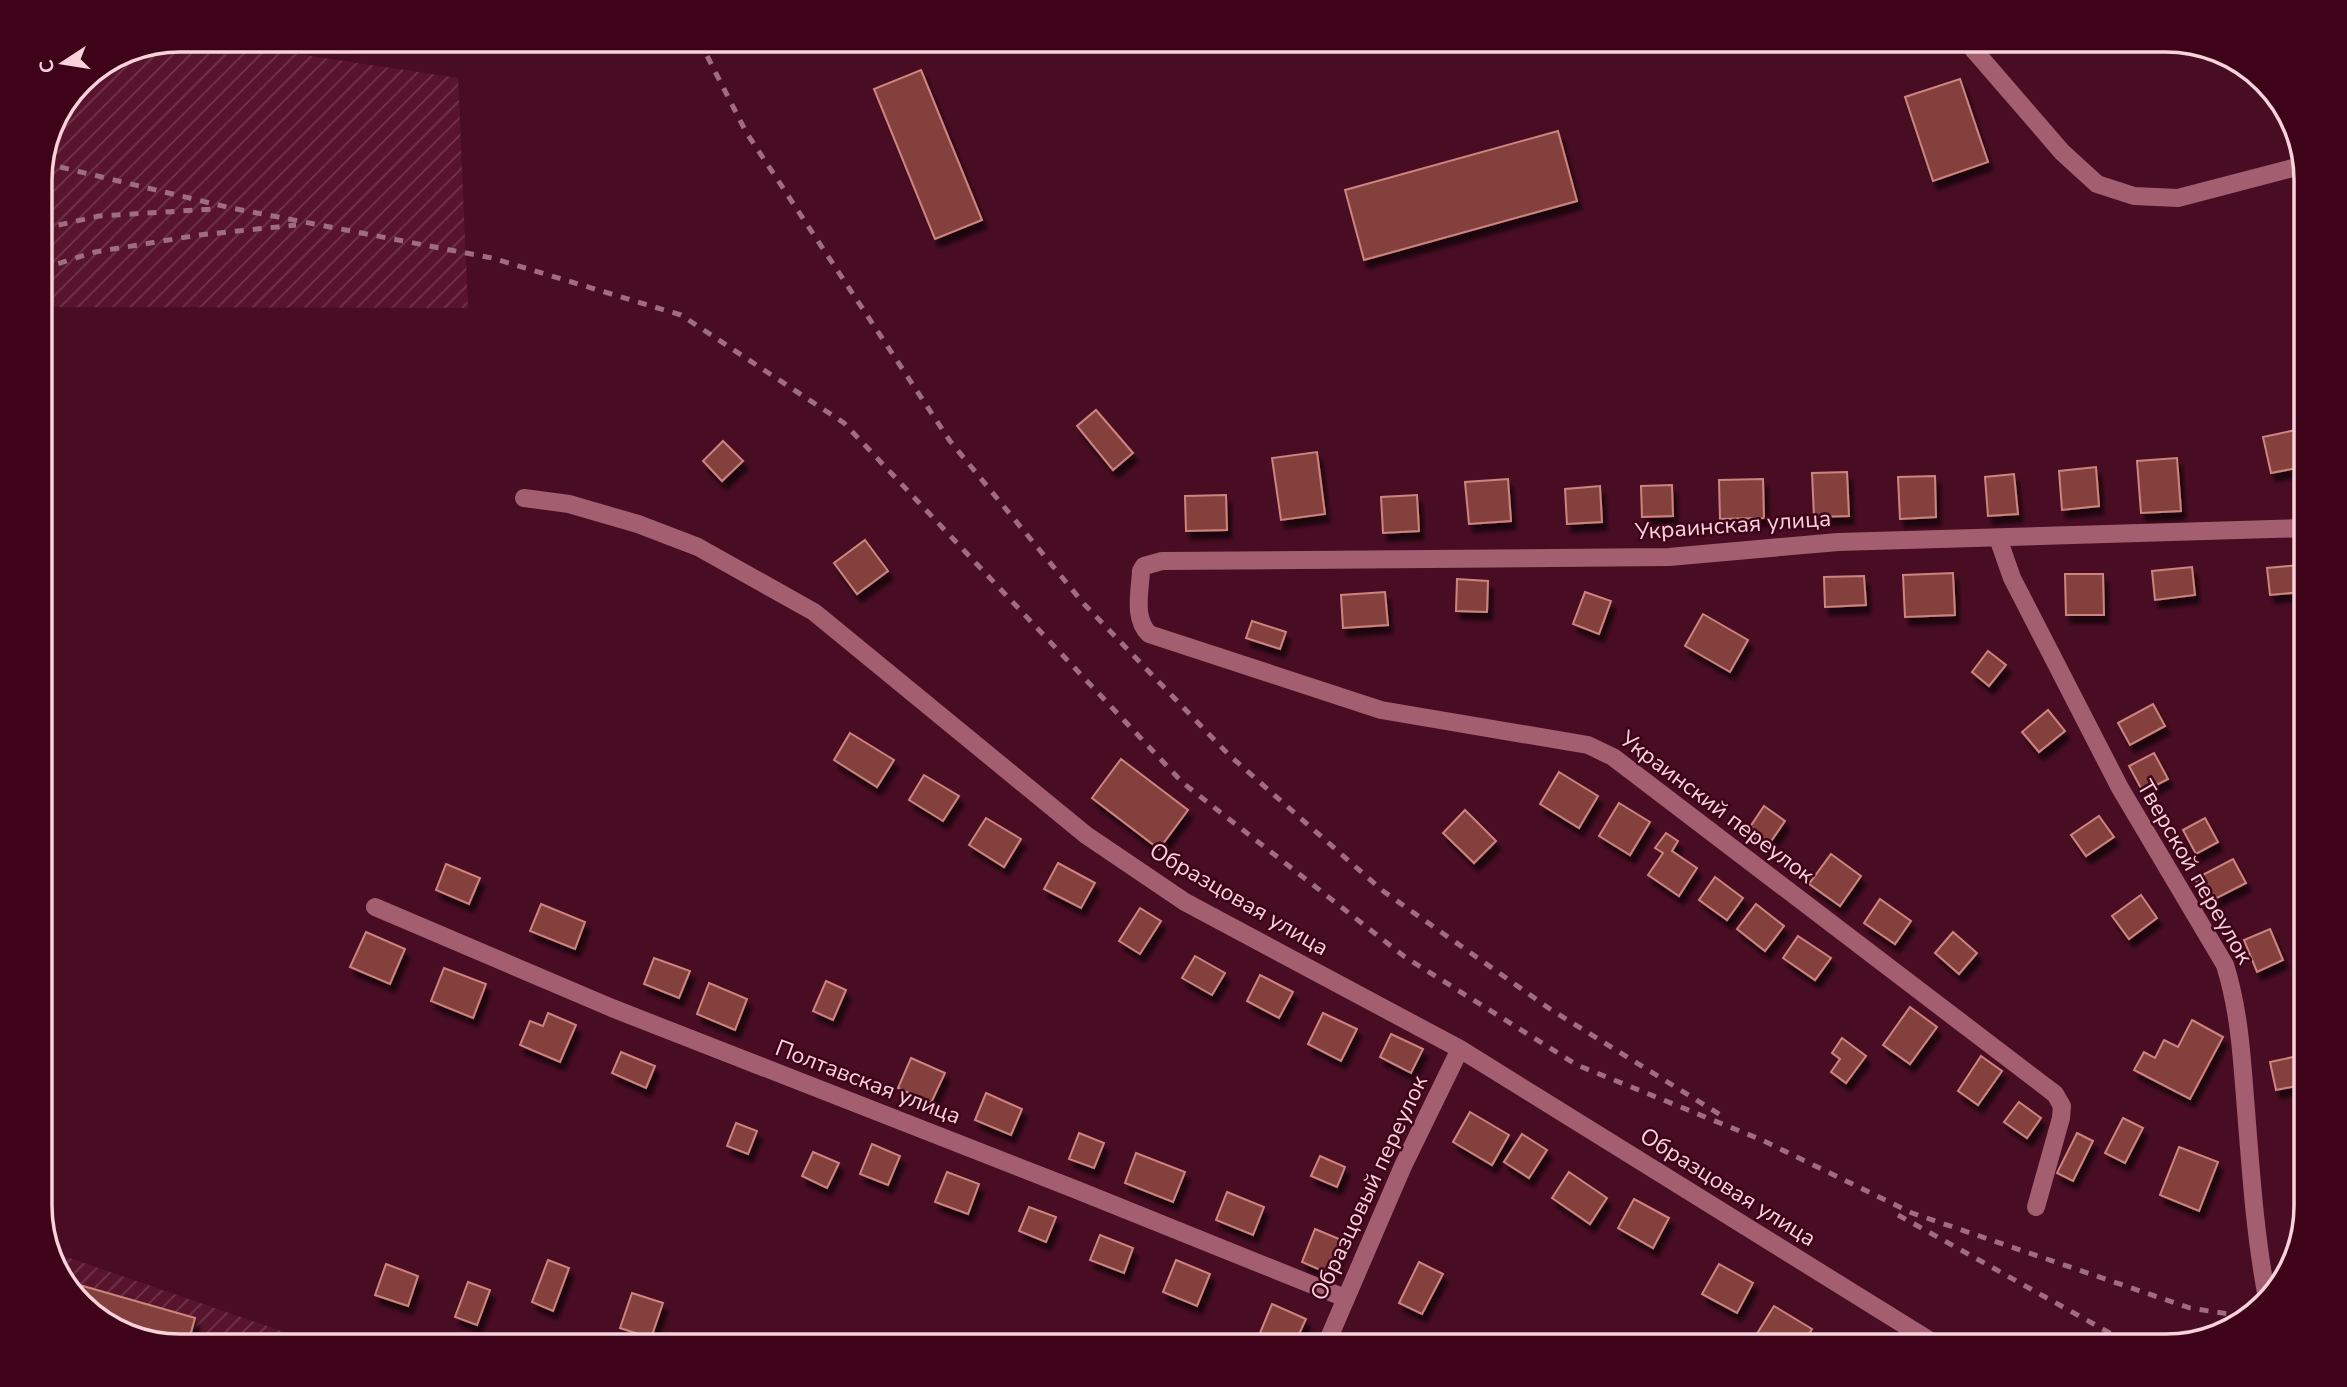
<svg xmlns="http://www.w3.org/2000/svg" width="2347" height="1387" font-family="'Nunito Sans',sans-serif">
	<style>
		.industrial { fill: url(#industrial-furrows) }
		.building { fill: #84413e; stroke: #cd847f; stroke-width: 2; filter: url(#shadow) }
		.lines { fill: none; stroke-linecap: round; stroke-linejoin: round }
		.minor { stroke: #a35e70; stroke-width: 18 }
		.rail { stroke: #9f6d7d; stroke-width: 5; stroke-dasharray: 9 9; stroke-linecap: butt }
		.labels { text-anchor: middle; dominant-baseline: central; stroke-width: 5; stroke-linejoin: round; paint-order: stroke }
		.street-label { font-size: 23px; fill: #f9d2da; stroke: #3e0219 }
		.rim { fill: none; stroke: #f9d2da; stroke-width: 3.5 }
	</style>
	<defs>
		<pattern id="industrial-furrows" width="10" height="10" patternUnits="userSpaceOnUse" patternTransform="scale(1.75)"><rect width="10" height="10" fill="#58142d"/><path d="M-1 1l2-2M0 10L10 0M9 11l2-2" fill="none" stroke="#71354b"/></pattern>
		<filter id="shadow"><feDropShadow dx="4.5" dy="8" stdDeviation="2" flood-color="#0009"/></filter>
	</defs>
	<rect width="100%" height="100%" fill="#490d23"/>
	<!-- industrial -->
	<g class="industrial">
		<path d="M 181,40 L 204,40 L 458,78 L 468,308 L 41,307 L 41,172 L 55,119 L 82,81 L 127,51 Z"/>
		<path d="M 52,1252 L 328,1347 L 181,1347 L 110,1328 L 59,1277 Z"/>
	</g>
	<!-- building -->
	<g class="building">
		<path d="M 921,70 L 982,220 L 935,239 L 874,89 Z"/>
		<path d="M 1960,79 L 1988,162 L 1933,181 L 1905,97 Z"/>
		<path d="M 1558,131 L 1577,201 L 1364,260 L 1345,190 Z"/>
		<path d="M 1096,410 L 1133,453 L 1113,470 L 1077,426 Z"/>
		<path d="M 2305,428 L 2307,466 L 2271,473 L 2263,437 Z"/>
		<path d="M 723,441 L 743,461 L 722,481 L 703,461 Z"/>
		<path d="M 1317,452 L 1325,514 L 1281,520 L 1272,458 Z"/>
		<path d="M 2177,458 L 2181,511 L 2141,513 L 2137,461 Z"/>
		<path d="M 2096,467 L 2099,506 L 2062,510 L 2059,471 Z"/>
		<path d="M 1847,472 L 1849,516 L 1814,517 L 1812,473 Z"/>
		<path d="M 2014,474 L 2018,514 L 1988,516 L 1985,477 Z"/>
		<path d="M 1935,476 L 1936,517 L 1900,519 L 1898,477 Z"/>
		<path d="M 1508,479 L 1511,521 L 1469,524 L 1465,482 Z"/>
		<path d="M 1763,479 L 1764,518 L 1720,519 L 1719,480 Z"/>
		<path d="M 1672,485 L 1673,516 L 1642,517 L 1641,486 Z"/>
		<path d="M 1600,486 L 1602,522 L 1567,524 L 1565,489 Z"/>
		<path d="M 1226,495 L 1227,530 L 1186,531 L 1185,496 Z"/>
		<path d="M 1417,495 L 1419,531 L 1383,533 L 1381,497 Z"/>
		<path d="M 865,540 L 888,571 L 857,594 L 834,563 Z"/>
		<path d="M 2300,565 L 2302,592 L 2270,595 L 2267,568 Z"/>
		<path d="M 2192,567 L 2195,595 L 2155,600 L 2152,571 Z"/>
		<path d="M 1953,573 L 1955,615 L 1905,617 L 1903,575 Z"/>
		<path d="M 2065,574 L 2103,574 L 2104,615 L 2066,615 Z"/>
		<path d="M 1864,576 L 1866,605 L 1825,607 L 1824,577 Z"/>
		<path d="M 1457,579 L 1488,581 L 1487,612 L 1456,611 Z"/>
		<path d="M 1385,592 L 1388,625 L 1343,628 L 1341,595 Z"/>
		<path d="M 1585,592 L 1611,601 L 1599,634 L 1573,624 Z"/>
		<path d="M 1703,614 L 1748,640 L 1730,672 L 1685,646 Z"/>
		<path d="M 1252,621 L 1286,632 L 1280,649 L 1246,638 Z"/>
		<path d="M 1988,651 L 2006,665 L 1989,686 L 1972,672 Z"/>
		<path d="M 2153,704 L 2165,726 L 2130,745 L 2118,723 Z"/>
		<path d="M 2048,710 L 2065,731 L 2039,752 L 2022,732 Z"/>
		<path d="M 850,733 L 894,760 L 877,787 L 834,760 Z"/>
		<path d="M 2154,753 L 2168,779 L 2143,792 L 2129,766 Z"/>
		<path d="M 1121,759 L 1188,810 L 1159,849 L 1092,798 Z"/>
		<path d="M 1559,772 L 1598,796 L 1579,828 L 1540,804 Z"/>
		<path d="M 924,775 L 959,796 L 943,821 L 909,800 Z"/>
		<path d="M 1619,803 L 1650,822 L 1630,855 L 1599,836 Z"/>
		<path d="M 1764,806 L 1785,821 L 1767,847 L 1746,833 Z"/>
		<path d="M 1465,810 L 1496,841 L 1474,863 L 1443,833 Z"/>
		<path d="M 2099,816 L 2114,837 L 2086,856 L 2071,835 Z"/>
		<path d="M 986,818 L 1021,839 L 1004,867 L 969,845 Z"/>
		<path d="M 2205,818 L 2218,842 L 2196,854 L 2183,830 Z"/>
		<path d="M 1666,833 L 1678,841 L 1672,851 L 1697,868 L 1679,896 L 1648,875 L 1663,853 L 1655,848 Z"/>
		<path d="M 1831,854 L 1861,876 L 1840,906 L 1809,884 Z"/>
		<path d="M 2233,859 L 2246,883 L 2207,903 L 2195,879 Z"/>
		<path d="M 1058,863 L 1095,883 L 1081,908 L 1044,889 Z"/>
		<path d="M 446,864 L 480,878 L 469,904 L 436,890 Z"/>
		<path d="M 1715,877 L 1743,898 L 1727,920 L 1699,900 Z"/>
		<path d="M 2141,895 L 2157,918 L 2129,939 L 2112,916 Z"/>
		<path d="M 1880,899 L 1911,921 L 1895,944 L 1864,923 Z"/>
		<path d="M 541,904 L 585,922 L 575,949 L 530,931 Z"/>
		<path d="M 1756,904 L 1784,926 L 1765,951 L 1737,929 Z"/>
		<path d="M 1140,908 L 1161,921 L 1140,954 L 1119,941 Z"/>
		<path d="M 2270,929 L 2283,960 L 2257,972 L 2244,940 Z"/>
		<path d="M 366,932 L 405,949 L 390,984 L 350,967 Z"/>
		<path d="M 1953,932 L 1977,953 L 1959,974 L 1935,953 Z"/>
		<path d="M 1798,936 L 1831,958 L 1815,980 L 1783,958 Z"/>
		<path d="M 1195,956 L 1225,973 L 1212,995 L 1182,978 Z"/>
		<path d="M 654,958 L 690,971 L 679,998 L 644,984 Z"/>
		<path d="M 444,968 L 486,984 L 473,1018 L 431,1001 Z"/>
		<path d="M 1260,975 L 1293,992 L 1279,1018 L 1247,1001 Z"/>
		<path d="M 826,981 L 846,990 L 833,1020 L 813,1011 Z"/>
		<path d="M 709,983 L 747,999 L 735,1030 L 697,1014 Z"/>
		<path d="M 1910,1007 L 1937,1027 L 1910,1064 L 1883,1045 Z"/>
		<path d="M 548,1013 L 576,1025 L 560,1062 L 520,1045 L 530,1021 L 543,1026 Z"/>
		<path d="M 1323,1013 L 1357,1029 L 1341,1061 L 1308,1044 Z"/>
		<path d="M 2192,1020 L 2223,1037 L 2190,1099 L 2134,1070 L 2144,1052 L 2155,1058 L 2164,1040 L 2178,1047 Z"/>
		<path d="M 1391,1034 L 1423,1049 L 1411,1073 L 1380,1057 Z"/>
		<path d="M 1842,1038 L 1866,1056 L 1846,1083 L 1831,1072 L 1840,1059 L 1832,1053 Z"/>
		<path d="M 621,1052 L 655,1066 L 646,1088 L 612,1073 Z"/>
		<path d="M 2307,1054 L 2307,1084 L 2276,1090 L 2270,1062 Z"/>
		<path d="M 1981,1056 L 2002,1071 L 1978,1105 L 1958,1091 Z"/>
		<path d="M 911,1058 L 945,1073 L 931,1103 L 898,1088 Z"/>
		<path d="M 986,1093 L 1022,1109 L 1011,1135 L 975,1120 Z"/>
		<path d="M 2019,1102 L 2041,1118 L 2027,1138 L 2004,1122 Z"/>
		<path d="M 1470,1112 L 1509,1135 L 1492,1165 L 1453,1142 Z"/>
		<path d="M 2123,1118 L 2143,1128 L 2125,1163 L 2105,1153 Z"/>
		<path d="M 736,1123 L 757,1131 L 748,1154 L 727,1146 Z"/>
		<path d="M 1079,1133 L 1104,1143 L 1094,1168 L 1069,1159 Z"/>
		<path d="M 2077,1133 L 2093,1141 L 2073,1181 L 2057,1173 Z"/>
		<path d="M 1522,1134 L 1547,1150 L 1529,1178 L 1504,1162 Z"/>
		<path d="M 872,1144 L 900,1156 L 888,1185 L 860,1174 Z"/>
		<path d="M 2179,1147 L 2218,1162 L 2199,1211 L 2160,1195 Z"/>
		<path d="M 813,1152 L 839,1163 L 827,1188 L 802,1176 Z"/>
		<path d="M 1136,1153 L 1185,1172 L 1173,1202 L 1125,1183 Z"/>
		<path d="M 1320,1156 L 1345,1167 L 1337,1187 L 1311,1176 Z"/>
		<path d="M 947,1172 L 979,1184 L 968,1214 L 935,1202 Z"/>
		<path d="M 1569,1172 L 1607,1198 L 1590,1224 L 1552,1198 Z"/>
		<path d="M 1227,1192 L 1264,1207 L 1253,1235 L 1216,1220 Z"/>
		<path d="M 1634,1199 L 1669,1218 L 1653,1248 L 1618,1228 Z"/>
		<path d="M 1029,1207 L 1056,1217 L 1046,1242 L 1019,1231 Z"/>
		<path d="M 1315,1229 L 1344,1241 L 1330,1274 L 1302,1262 Z"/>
		<path d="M 1100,1235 L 1133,1248 L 1124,1273 L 1090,1260 Z"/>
		<path d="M 548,1260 L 569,1268 L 553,1311 L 532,1302 Z"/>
		<path d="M 1176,1260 L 1210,1274 L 1197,1306 L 1163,1292 Z"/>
		<path d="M 1419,1262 L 1443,1274 L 1422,1314 L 1399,1303 Z"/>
		<path d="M 386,1264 L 418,1276 L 408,1306 L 375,1295 Z"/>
		<path d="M 1719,1264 L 1753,1283 L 1737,1313 L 1702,1294 Z"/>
		<path d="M 69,1282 L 195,1318 L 187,1347 L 110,1328 L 68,1286 Z"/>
		<path d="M 468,1282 L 490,1290 L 477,1325 L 455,1317 Z"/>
		<path d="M 632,1293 L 663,1303 L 651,1338 L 620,1328 Z"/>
		<path d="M 1272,1304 L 1306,1319 L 1293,1347 L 1260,1333 Z"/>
		<path d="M 1774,1306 L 1812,1329 L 1801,1347 L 1772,1347 L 1755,1337 Z"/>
	</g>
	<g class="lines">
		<!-- minor -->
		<g class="minor">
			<path d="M 1973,49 L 2062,152 L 2097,184 L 2134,196 L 2178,198 L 2304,165"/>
			<path d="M 524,498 L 569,504 L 638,524 L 698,547 L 814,612 L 1086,835 L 1185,902 L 1460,1049 L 1940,1347"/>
			<path d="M 1998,538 L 2012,578 L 2120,788 L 2225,965 C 2240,1013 2242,1061 2246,1110 C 2251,1173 2255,1235 2267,1298"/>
			<path d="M 375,907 L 612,1008 L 1077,1190 L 1345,1298"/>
			<path d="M 2036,1207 L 2061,1118 L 2062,1106 L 2055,1094 L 1613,757 L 1588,745 L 1381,710 L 1149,634 C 1133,618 1140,592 1141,571 L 1144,566 L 1162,561 L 1669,557 L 1838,542 L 2307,528"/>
			<path d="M 1325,1347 L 1403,1166 L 1460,1049"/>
		</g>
		<!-- rail -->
		<g class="rail">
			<path d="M 699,40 L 746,132 L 950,441 L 1084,604 L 1229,755 L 1383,891 L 1550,1009 L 1724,1117"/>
			<path d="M 44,159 L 60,167 L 231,208 L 492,258 L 681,315 L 844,423 L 1183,783 L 1405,957 L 1577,1065 L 1762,1140 L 1912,1213 L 2190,1308 L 2248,1317"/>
			<path d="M 41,229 L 99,216 L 214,209"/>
			<path d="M 41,269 L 95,252 L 199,235 L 296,225"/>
			<path d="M 1898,1215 L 2135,1347"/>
		</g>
	</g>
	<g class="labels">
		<!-- street labels -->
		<g class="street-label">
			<text transform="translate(1733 525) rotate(-4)">Украинская улица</text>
			<text transform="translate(1717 807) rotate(37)">Украинский переулок</text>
			<text transform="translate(2195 872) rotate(60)">Тверской переулок</text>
			<text transform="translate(1239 899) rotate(30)">Образцовая улица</text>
			<text transform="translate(868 1082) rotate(21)">Полтавская улица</text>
			<text transform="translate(1728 1187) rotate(32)">Образцовая улица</text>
			<text transform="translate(1369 1188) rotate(-65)">Образцовый переулок</text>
		</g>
	</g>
	<!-- crop -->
	<path d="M0 0H2347V1387H0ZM180 52H2166A128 128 0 0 1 2294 180V1206A128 128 0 0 1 2166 1334H180A128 128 0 0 1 52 1206V180A128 128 0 0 1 180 52Z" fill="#3e0219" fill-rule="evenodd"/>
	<path class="rim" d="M180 52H2166A128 128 0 0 1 2294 180V1206A128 128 0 0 1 2166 1334H180A128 128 0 0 1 52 1206V180A128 128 0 0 1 180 52Z"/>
	<!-- north arrow -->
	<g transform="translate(63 63) rotate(258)" stroke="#3e0219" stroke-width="5" paint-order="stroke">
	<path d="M0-5L12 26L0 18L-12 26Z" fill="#f9d2da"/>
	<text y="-10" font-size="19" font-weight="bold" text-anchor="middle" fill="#f9d2da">С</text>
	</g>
</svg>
